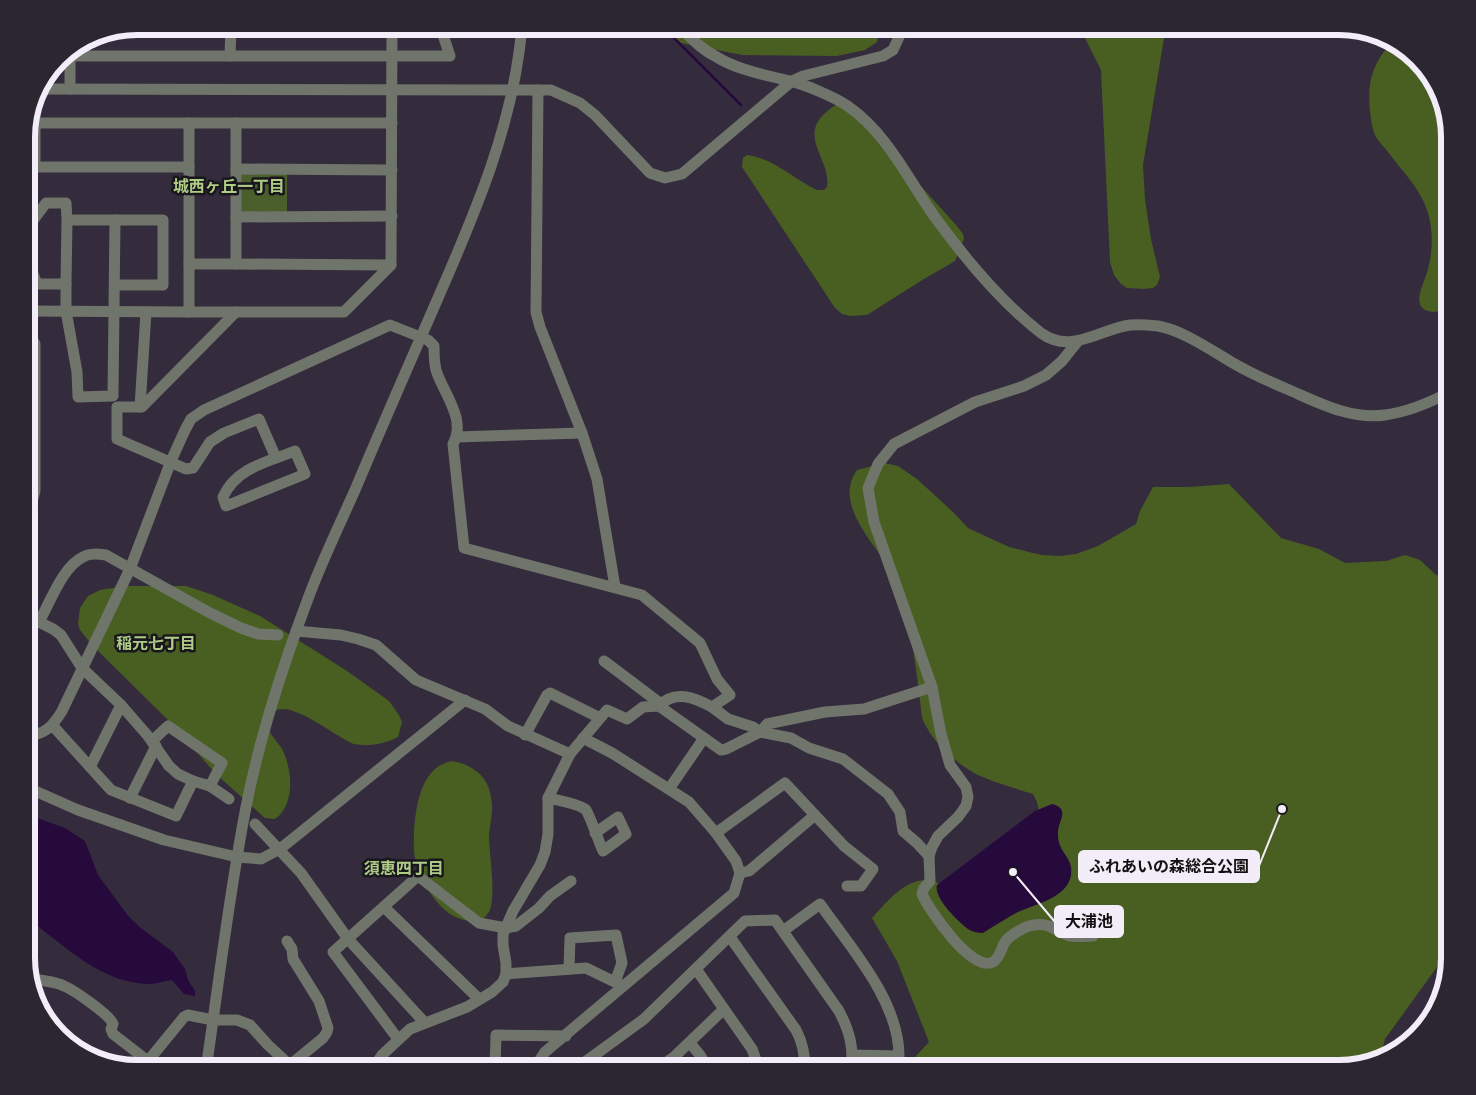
<svg xmlns="http://www.w3.org/2000/svg" width="1476" height="1095" font-family="'Varela Round','Noto Sans JP',sans-serif">
	<style>
		.green { fill: #4b5f2c }
		.forest { fill: #495f22 }
		.water { fill: #260a3c }
		.lines { fill: none; stroke-linecap: round; stroke-linejoin: round }
		.stream { stroke: #260a3c; stroke-width: 2.5 }
		.minor { stroke: #70756b; stroke-width: 11 }
		.labels { text-anchor: middle; dominant-baseline: central; stroke-width: 5; stroke-linejoin: round; paint-order: stroke }
		.neighbourhood-label { font-size: 16px; font-weight: bold; fill: #aecc84; stroke: #19161e }
		.rim { fill: none; stroke: #f3edf9; stroke-width: 6 }
		.leader { fill: none; stroke: #f3edf9; stroke-width: 2 }
		.callout-dot { fill: #f3edf9; stroke: #19161e; stroke-width: 2 }
		.callout { fill: #f3edf9; stroke: #f3edf9; stroke-width: 2 }
		.callout-label { font-size: 16px; text-anchor: middle; font-weight: bold; fill: #111 }
	</style>
	<rect width="100%" height="100%" fill="#342b3d"/>
	<!-- green -->
	<g class="green">
		<path d="M 242,174 L 287,174 L 287,212 L 243,213 L 240,210 L 240,176 Z"/>
		<path d="M 857,1060 L 892,1061 L 892,1069 L 856,1069 Z"/>
	</g>
	<!-- forest -->
	<g class="forest">
		<path d="M 663,26 L 880,26 L 877,42 L 865,50 L 837,56 L 742,55 L 681,43 L 668,34 Z"/>
		<path d="M 1079,26 L 1166,26 L 1143,165 L 1145,200 L 1151,239 L 1160,277 L 1157,285 L 1153,288 L 1144,289 L 1127,288 L 1121,284 L 1114,275 L 1110,262 L 1101,70 Z"/>
		<path d="M 1390,44 L 1406,49 L 1438,88 L 1450,137 L 1450,310 C 1441,311 1426,315 1421,306 C 1415,297 1426,279 1428,269 C 1433,251 1433,230 1428,213 C 1421,189 1402,171 1388,152 C 1384,147 1379,142 1376,137 C 1372,129 1371,120 1370,111 C 1367,83 1372,65 1390,44 Z"/>
		<path d="M 839,104 L 848,105 L 956,225 L 963,234 L 964,239 L 955,261 L 919,282 L 867,315 L 850,316 L 842,314 L 835,308 L 742,167 L 743,158 L 747,155 C 773,158 794,179 817,190 L 824,190 L 827,187 C 831,160 800,139 823,115 C 828,110 833,106 839,104 Z"/>
		<path d="M 884,463 L 898,466 L 917,479 L 953,512 L 968,528 L 1009,547 L 1041,555 L 1060,556 L 1076,554 L 1098,546 L 1136,524 L 1140,511 L 1153,487 L 1189,487 L 1229,484 L 1281,538 L 1319,549 L 1345,563 L 1386,561 L 1405,555 L 1420,560 L 1436,575 L 1450,577 L 1450,949 L 1385,1039 L 1380,1059 L 1338,1069 L 904,1069 L 929,1042 L 897,961 L 872,918 C 890,898 915,866 945,887 L 1041,820 L 1037,802 L 1033,794 C 1015,788 995,783 978,775 C 955,763 932,742 922,718 C 918,682 914,647 905,612 C 903,603 902,593 899,585 C 885,552 830,508 857,470 Z"/>
		<path d="M 126,586 L 186,586 L 213,595 L 260,616 L 347,671 L 389,701 L 399,715 L 402,722 L 398,737 C 385,744 368,747 354,744 C 337,739 279,688 269,719 C 267,724 269,730 271,734 C 274,739 279,744 282,749 C 293,770 295,805 275,819 L 265,818 L 217,775 L 168,720 L 92,645 L 80,630 L 78,624 L 80,608 L 88,596 L 100,590 Z"/>
		<path d="M 452,761 C 465,763 479,770 486,782 C 490,789 492,800 492,808 C 492,817 490,825 489,834 C 489,855 496,891 490,910 C 488,914 484,919 479,920 C 445,927 422,885 415,858 C 413,849 414,840 414,831 C 416,805 421,767 452,761 Z"/>
	</g>
	<!-- water -->
	<g class="water">
		<path d="M 1052,804 C 1071,809 1058,821 1058,832 C 1057,850 1069,855 1071,867 C 1075,897 1036,903 1016,913 C 1005,919 994,926 983,933 C 978,933 973,932 968,929 C 958,922 933,897 937,885 L 1035,811 Z"/>
		<path d="M 26,814 L 65,828 L 85,841 L 98,875 L 129,917 L 141,928 L 173,952 L 185,969 L 188,980 L 195,991 L 195,996 L 184,994 L 172,980 C 163,981 154,985 145,984 C 101,981 68,949 35,924 L 26,924 Z"/>
	</g>
	<g class="lines">
		<!-- stream -->
		<path class="stream" d="M 662,26 L 741,105"/>
		<!-- minor -->
		<g class="minor">
			<path d="M 679,26 C 690,37 701,49 715,56 C 737,70 765,75 790,81 C 804,84 837,98 849,107 C 888,134 910,183 937,220 C 967,261 1001,302 1041,333 C 1071,355 1100,329 1130,325 C 1139,324 1149,325 1158,326 C 1182,330 1211,350 1233,363 C 1250,373 1268,381 1287,389 C 1317,402 1350,420 1385,415 C 1408,412 1429,403 1450,392"/>
			<path d="M 62,56 L 450,56 L 440,26"/>
			<path d="M 230,56 L 231,26"/>
			<path d="M 37,89 L 551,90 L 580,103 L 595,115 L 650,173 L 665,178 L 682,174 L 792,81 L 803,76 L 883,56 L 893,50 L 904,26"/>
			<path d="M 70,89 L 70,50"/>
			<path d="M 538,90 L 536,312 L 540,327 L 582,433 L 597,479 L 615,587"/>
			<path d="M 35,99 L 35,167 L 189,167"/>
			<path d="M 35,123 L 392,123"/>
			<path d="M 189,123 L 189,312 L 344,312 L 391,265 L 392,26"/>
			<path d="M 236,169 L 392,170"/>
			<path d="M 236,217 L 392,216"/>
			<path d="M 67,220 L 66,284 L 37,284 L 28,261 L 28,227 L 46,203 L 66,203 L 67,220 L 115,220"/>
			<path d="M 189,264 L 236,264 L 236,123"/>
			<path d="M 236,264 L 391,265"/>
			<path d="M 66,284 L 66,311 L 77,372 L 78,397 L 113,396 L 115,220 L 163,220 L 163,285 L 115,285"/>
			<path d="M 27,311 L 189,312"/>
			<path d="M 236,312 L 142,407 L 117,407 L 117,439 L 186,469 L 193,468 L 210,442 L 224,433 L 259,419 L 276,458"/>
			<path d="M 1078,341 L 1062,361 L 1046,375 L 1024,386 L 975,402 L 894,444 L 878,464 L 868,488 L 874,522 L 932,687 L 941,734 L 950,765 L 966,787 L 968,797 L 966,806 L 958,817 L 938,836 L 932,847 L 929,856 L 930,881 L 924,888 L 922,894 C 929,910 972,973 993,962 C 1000,958 1001,948 1005,942 C 1010,935 1025,926 1034,925 C 1049,922 1057,932 1070,936 C 1077,937 1086,936 1093,936"/>
			<path d="M 140,407 L 146,312"/>
			<path d="M 457,437 L 582,433"/>
			<path d="M 295,451 L 305,474 L 226,506 L 223,497 C 236,468 267,462 295,451 Z"/>
			<path d="M 26,523 L 35,491 L 35,344 L 27,331"/>
			<path d="M 39,622 C 50,603 62,567 83,557 C 90,553 98,554 106,555 L 210,613 L 241,628 L 258,634 L 278,635"/>
			<path d="M 26,624 L 39,622 L 53,629 L 61,635 L 82,668 L 121,705 L 148,736 L 169,766 L 178,774 L 193,781 L 210,786 L 229,799"/>
			<path d="M 296,631 L 341,635 L 358,639 L 376,645 L 416,680 L 485,709 L 508,726 L 570,754"/>
			<path d="M 604,661 L 661,704"/>
			<path d="M 659,706 C 675,689 695,698 712,707"/>
			<path d="M 53,726 L 111,790 L 176,816 L 193,781"/>
			<path d="M 525,735 L 547,695 L 550,693 L 600,718"/>
			<path d="M 26,736 C 45,735 53,726 62,711 L 130,569 L 171,461 L 185,430 L 191,419 L 204,410 L 390,325 L 428,340 L 434,346 C 434,354 434,362 436,370 C 443,393 467,419 453,444 L 464,548 L 642,595 L 700,643 L 717,679 L 730,695 L 712,707 L 728,719 L 753,727 L 760,732 L 791,738 L 809,748 L 843,759 L 888,794 L 900,812 L 903,831 L 917,843 L 929,856"/>
			<path d="M 152,741 L 168,726 L 222,763 L 210,786"/>
			<path d="M 90,767 L 121,705"/>
			<path d="M 26,787 L 78,810 L 164,840 L 237,857 L 261,859 L 280,849 L 465,700"/>
			<path d="M 669,789 L 704,738"/>
			<path d="M 130,798 L 156,746"/>
			<path d="M 548,798 C 556,800 580,804 586,810 C 590,816 599,842 603,851 L 626,834 L 618,817 L 595,833"/>
			<path d="M 255,824 L 301,873 L 348,939 L 425,1023"/>
			<path d="M 716,833 L 785,783 L 844,846 L 873,869 L 861,886 L 847,886"/>
			<path d="M 740,873 L 749,871 L 815,815"/>
			<path d="M 384,907 L 479,999"/>
			<path d="M 783,931 L 820,904 C 851,948 899,1001 899,1056 L 852,1055"/>
			<path d="M 730,937 L 796,1030 C 803,1043 805,1054 805,1069"/>
			<path d="M 287,941 L 292,949 L 293,959 L 319,1001 L 328,1028 L 327,1032 L 323,1038 L 290,1065"/>
			<path d="M 569,969 L 570,938 L 616,935 L 622,963 L 615,982"/>
			<path d="M 696,969 L 752,1049 L 756,1060 L 758,1069"/>
			<path d="M 506,974 L 586,968 L 621,985"/>
			<path d="M 30,978 C 41,981 54,981 64,986 C 74,990 110,1015 113,1024 L 111,1029 L 113,1034 L 148,1061 L 184,1017 L 188,1015 L 213,1020 L 237,1020 L 250,1025 L 268,1045 L 294,1069"/>
			<path d="M 62,1037 L 71,1041 L 73,1047"/>
			<path d="M 398,1039 L 333,952 L 418,876 L 479,923 L 506,928 L 516,926 L 539,908 L 550,896 L 571,881"/>
			<path d="M 690,1043 L 700,1055 L 708,1069"/>
			<path d="M 206,1069 C 219,982 229,894 246,807 C 260,735 283,665 309,596 C 322,561 339,526 355,490 C 382,426 410,362 438,298 C 476,211 514,123 522,26"/>
			<path d="M 373,1069 L 382,1055 L 410,1029 L 467,1007 L 492,992 L 503,982 L 506,974 L 506,963 L 503,945 L 503,934 L 513,911 L 540,865 L 545,852 L 548,834 L 548,798 L 570,754 L 607,710 L 627,719 L 643,707 L 659,706 L 721,750 L 726,749 L 760,732 L 767,724 L 825,712 L 864,709 L 932,687"/>
			<path d="M 495,1069 L 496,1035 L 566,1036"/>
			<path d="M 534,1069 L 545,1052 L 734,893 L 740,873 L 736,861 L 716,833 L 689,802 L 612,753 L 583,738"/>
			<path d="M 580,1069 L 585,1062 L 644,1019 L 745,921 L 775,920 L 839,1011 C 850,1032 853,1046 852,1069"/>
			<path d="M 657,1069 L 674,1057 L 724,1009"/>
		</g>
	</g>
	<g class="labels">
		<!-- neighbourhood labels -->
		<g class="neighbourhood-label">
			<text x="229" y="187">城西ヶ丘一丁目</text>
			<text x="156" y="644">稲元七丁目</text>
			<text x="404" y="869">須恵四丁目</text>
		</g>
	</g>
	<!-- crop -->
	<path d="M0 0H1476V1095H0ZM137 35H1339A102 102 0 0 1 1441 137V958A102 102 0 0 1 1339 1060H137A102 102 0 0 1 35 958V137A102 102 0 0 1 137 35Z" fill="#2a2730" fill-rule="evenodd"/>
	<path class="rim" d="M137 35H1339A102 102 0 0 1 1441 137V958A102 102 0 0 1 1339 1060H137A102 102 0 0 1 35 958V137A102 102 0 0 1 137 35Z"/>
	<!-- callouts -->
	<path class="leader" d="M1282 809L1259 866M1013 872L1055 922"/>
	<g class="callout-dot">
		<circle cx="1282" cy="809" r="5"/>
		<circle cx="1013" cy="872" r="5"/>
	</g>
	<g class="callout">
		<rect x="1079" y="851" width="180" height="31" rx="5"/>
		<rect x="1055" y="906" width="68" height="31" rx="5"/>
	</g>
	<g class="callout-label">
		<text x="1169" y="872">ふれあいの森総合公園</text>
		<text x="1089" y="927">大浦池</text>
	</g>
</svg>
